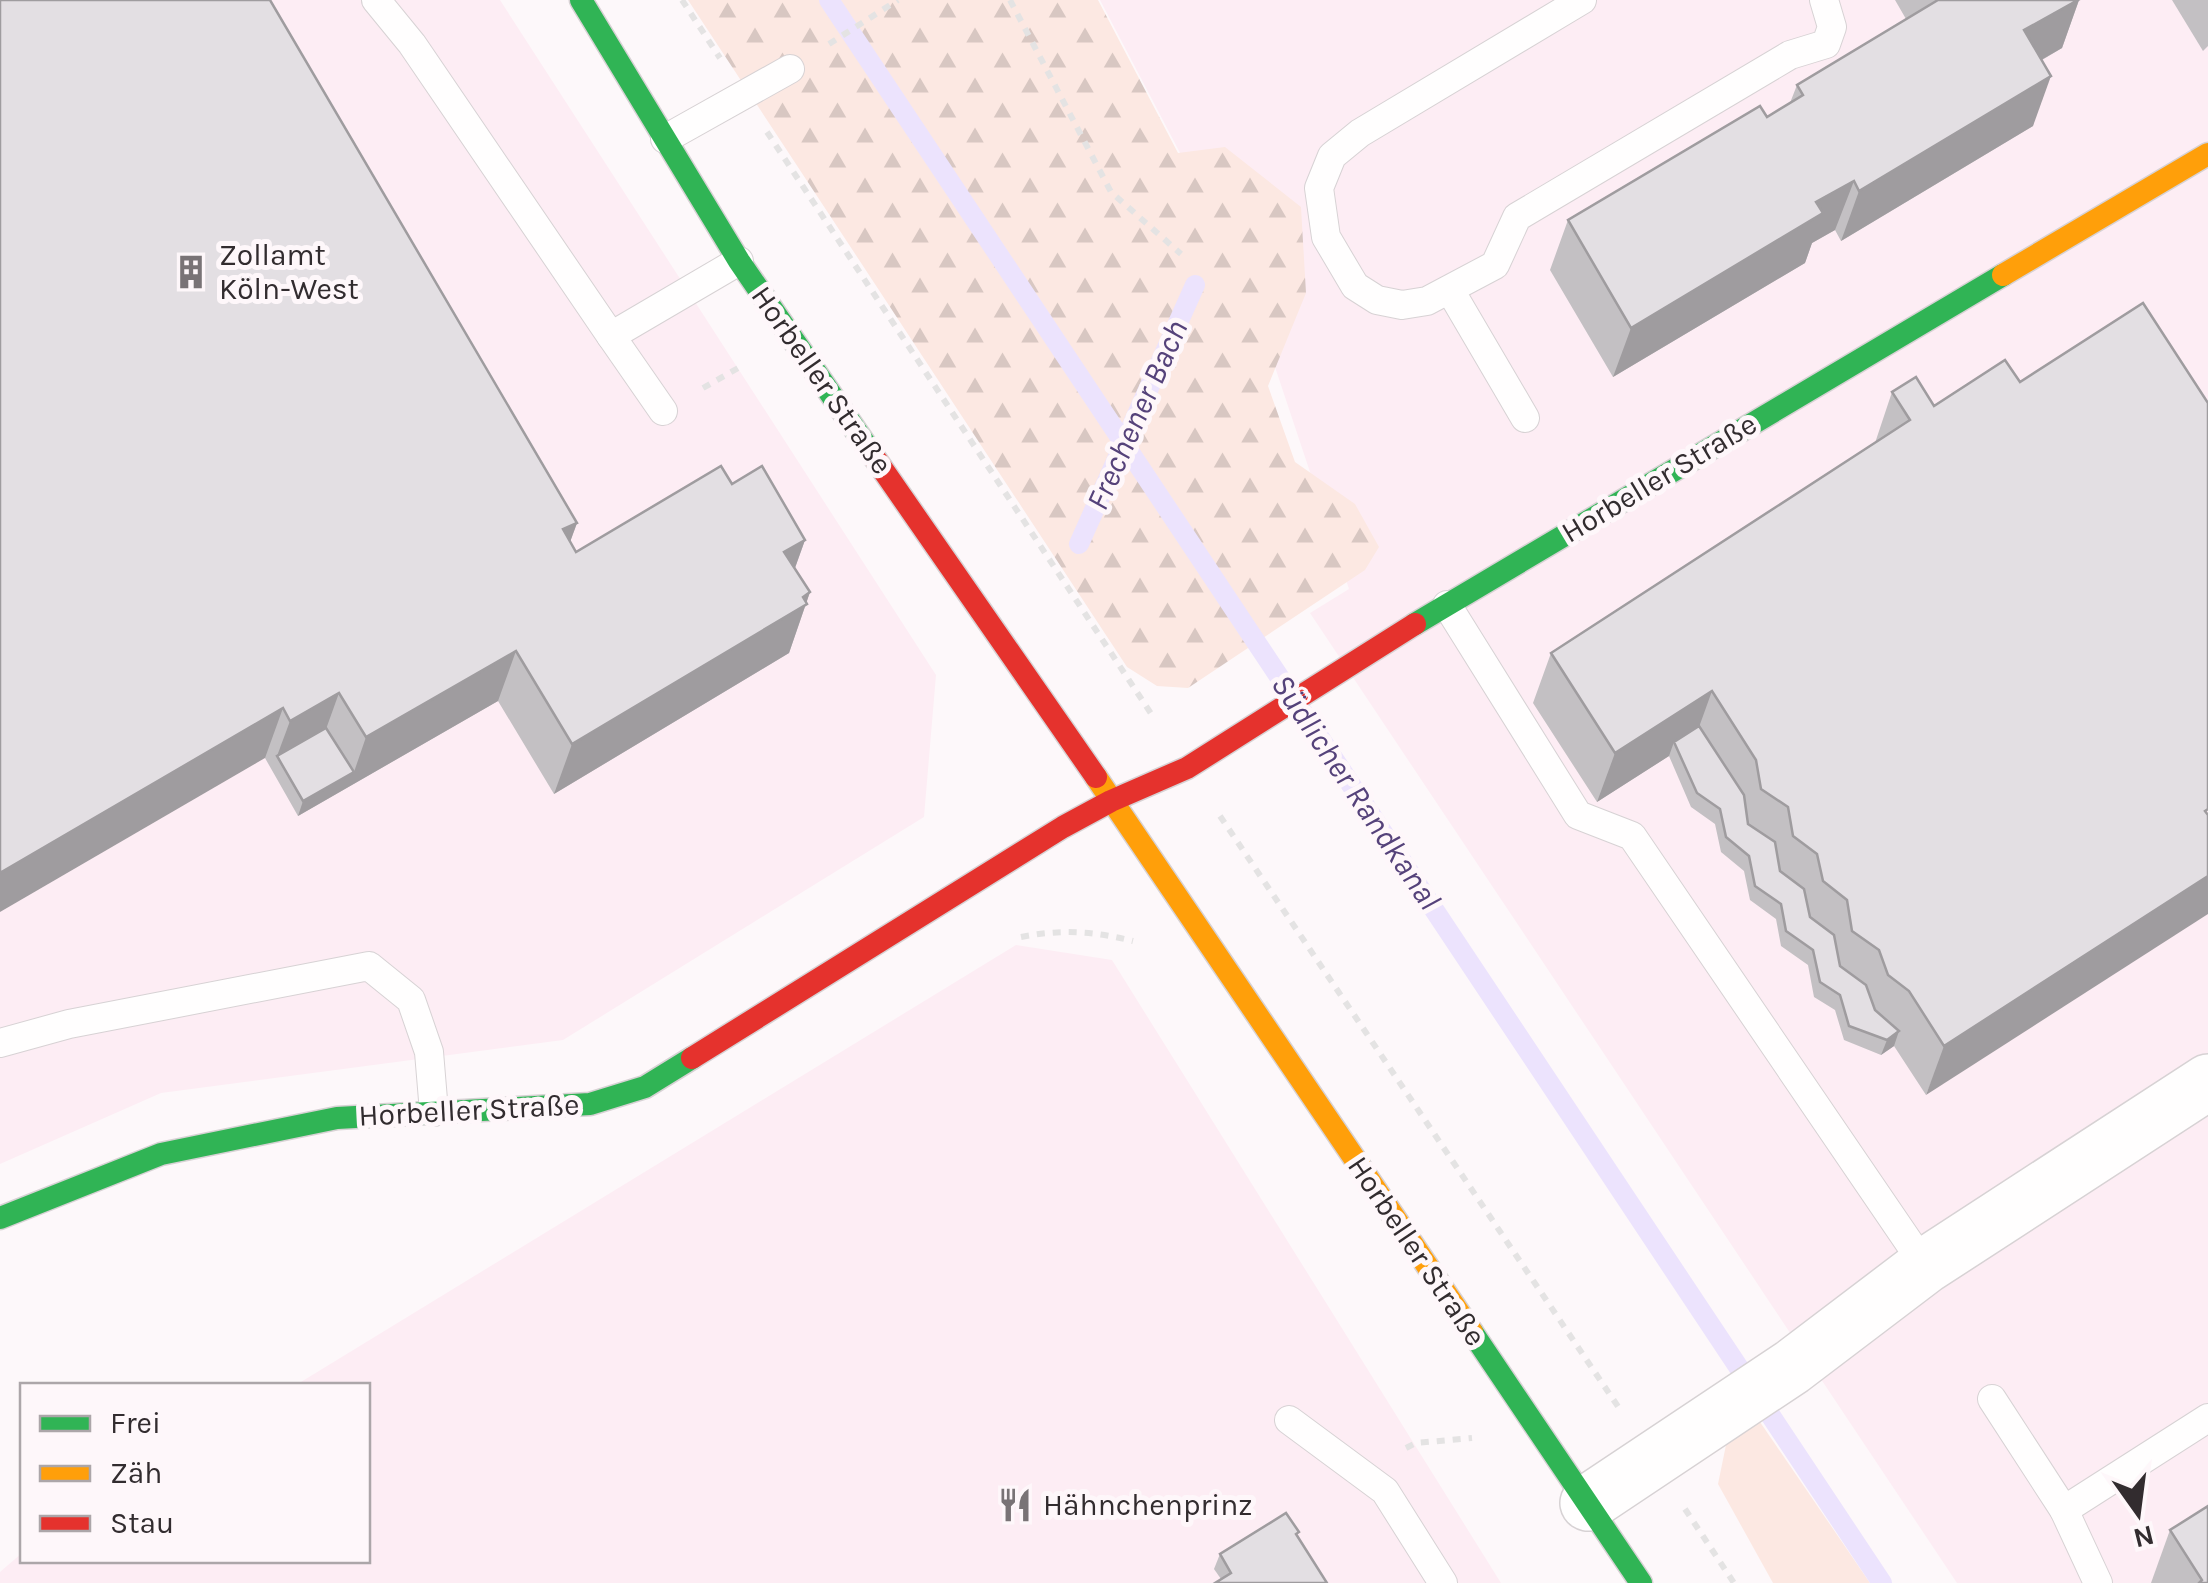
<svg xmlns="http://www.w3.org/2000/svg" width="2208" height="1583" font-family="Karla,sans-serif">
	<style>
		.built { fill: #fdedf4 }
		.green { fill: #fce8e2 }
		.forest { fill: url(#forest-firs) }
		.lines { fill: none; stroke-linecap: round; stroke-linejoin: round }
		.stream { stroke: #ece3fd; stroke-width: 20 }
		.lane-casing { stroke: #d7d2d4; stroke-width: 30 }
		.street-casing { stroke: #d7d2d4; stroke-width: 58 }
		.fast-casing { stroke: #d7d2d4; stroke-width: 25 }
		.slow-casing { stroke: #d7d2d4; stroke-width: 25 }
		.jam-casing { stroke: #d7d2d4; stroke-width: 25 }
		.path { stroke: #e4e3e3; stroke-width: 6; stroke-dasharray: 8 8; stroke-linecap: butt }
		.lane { stroke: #fffefe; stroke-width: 28 }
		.street { stroke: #fffefe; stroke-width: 55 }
		.fast { stroke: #30b455; stroke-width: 22 }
		.slow { stroke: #ff9f0a; stroke-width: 22 }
		.jam { stroke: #e5322d; stroke-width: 22 }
		.wall { fill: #c3c0c3 }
		.shaded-wall { fill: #9f9c9f }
		.building { fill: #e3dfe3; stroke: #9f9c9f; stroke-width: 2.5 }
		.labels { text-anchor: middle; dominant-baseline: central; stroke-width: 10; stroke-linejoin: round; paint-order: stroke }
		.poi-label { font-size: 30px; fill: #322c2f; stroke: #fef7fa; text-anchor: start }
		.street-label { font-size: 30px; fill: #322c2f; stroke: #fef7fa }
		.water-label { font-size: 32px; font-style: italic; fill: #55427a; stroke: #fef7fa }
	</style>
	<defs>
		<pattern id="forest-firs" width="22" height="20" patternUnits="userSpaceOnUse" patternTransform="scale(2.5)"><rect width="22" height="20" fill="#fce8e2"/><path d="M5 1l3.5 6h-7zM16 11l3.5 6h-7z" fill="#d8c7c2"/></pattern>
	</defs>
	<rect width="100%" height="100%" fill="#fdf8fa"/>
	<!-- built -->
	<g class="built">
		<path d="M 0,0 L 500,0 L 936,675 L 924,817 L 563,1040 L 161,1093 L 0,1164 Z"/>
		<path d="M 1100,0 L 2208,0 L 2208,1583 L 1957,1583 L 1310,613 L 1349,589 L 1245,277 Z"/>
		<path d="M 1016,945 L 1112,960 L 1501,1583 L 0,1583 L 0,1572 L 22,1553 L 22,1560 L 368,1560 L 368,1386 L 296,1385 Z"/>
	</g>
	<!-- green -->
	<path class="green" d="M 1760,1422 L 1870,1583 L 1773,1583 L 1718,1484 L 1726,1445 Z"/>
	<!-- forest -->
	<path class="forest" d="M 688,0 L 1098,0 L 1178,153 L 1225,147 L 1301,207 L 1306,293 L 1268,386 L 1295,462 L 1355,504 L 1379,547 L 1365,570 L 1188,688 L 1157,686 L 1127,667 Z"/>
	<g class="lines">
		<!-- stream -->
		<g class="stream">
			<path d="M 829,0 L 1882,1583"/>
			<path d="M 1079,544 L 1195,285"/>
		</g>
		<!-- lane casing -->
		<g class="lane-casing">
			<g id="lane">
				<path d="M 376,0 L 412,44 L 611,336 L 739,261"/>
				<path d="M 1582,0 L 1360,133 L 1332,156 L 1319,188 L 1326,237 L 1355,286 L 1377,300 L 1402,305 L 1427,301 L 1495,265 L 1517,217 L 1790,55 L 1826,44 L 1832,27 L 1824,0"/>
				<path d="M 665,139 L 790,69"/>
				<path d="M 1450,290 L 1525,418"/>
				<path d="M 611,336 L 663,411"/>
				<path d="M 1447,605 L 1578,815 L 1632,836 L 1925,1266"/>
				<path d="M 0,1043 L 69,1024 L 369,966 L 411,1000 L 429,1052 L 434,1112"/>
				<path d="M 1992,1399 L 2064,1510"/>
				<path d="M 1289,1420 L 1385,1491 L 1443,1583"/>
				<path d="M 2098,1583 L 2064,1510 L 2208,1418"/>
			</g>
		</g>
		<!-- street casing -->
		<g class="street-casing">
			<path id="street" d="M 1588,1503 L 1792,1367 L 1925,1266 L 2208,1082"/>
		</g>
		<!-- fast casing -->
		<g class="fast-casing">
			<g id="fast">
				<path d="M 581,0 L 739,261 L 872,454"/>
				<path d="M 1415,624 L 2003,275"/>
				<path d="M 0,1218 L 161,1154 L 337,1118 L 590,1104 L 645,1087 L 692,1058"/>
				<path d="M 1472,1332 L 1641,1583"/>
			</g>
		</g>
		<!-- slow casing -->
		<g class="slow-casing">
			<g id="slow">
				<path d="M 2003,275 L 2208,154"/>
				<path d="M 1096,777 L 1472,1332"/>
			</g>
		</g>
		<!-- jam casing -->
		<g class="jam-casing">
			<g id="jam">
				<path d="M 872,454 L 1096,777"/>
				<path d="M 692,1058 L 1063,827 L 1111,801 L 1187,768 L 1415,624"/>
			</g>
		</g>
		<!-- path -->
		<g class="path">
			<path d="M 682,0 L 720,58"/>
			<path d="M 1010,0 L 1111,192 L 1181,254"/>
			<path d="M 829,44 L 898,0"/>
			<path d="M 767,132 L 1154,718"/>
			<path d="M 703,388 L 740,367"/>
			<path d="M 1220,816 L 1621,1411"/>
			<path d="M 1021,937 C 1062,929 1093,931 1133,941"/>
			<path d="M 1406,1448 L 1416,1443 L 1472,1438"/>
			<path d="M 1685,1509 L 1734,1583"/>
		</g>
		<!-- lane -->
		<use href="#lane" class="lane"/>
		<!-- street -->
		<use href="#street" class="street"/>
		<!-- fast -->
		<use href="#fast" class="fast"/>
		<!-- slow -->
		<use href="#slow" class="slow"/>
		<!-- jam -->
		<use href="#jam" class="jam"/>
	</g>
	<!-- wall -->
	<g class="wall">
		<path d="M 0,0 L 577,523 L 570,542 L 576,552 L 732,484 L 805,540 L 795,568 L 810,592 L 789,653 L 554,794 L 498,701 L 298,816 L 265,758 Z"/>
		<path d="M 1895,0 L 2079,0 L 2062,48 L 2042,60 L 2033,126 L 1841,241 L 1835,230 L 1812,243 L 1805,263 L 1613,377 L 1550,270 L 1568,220 L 1767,117 L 1790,103 L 1797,85 L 1906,19 Z"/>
		<path d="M 2172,0 L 2208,0 L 2208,46 L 2203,51 Z"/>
		<path d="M 2020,382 L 2208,403 L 1926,1095 L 1894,1046 L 1881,1055 L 1844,1040 L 1835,1010 L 1814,997 L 1808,965 L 1781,946 L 1776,919 L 1750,900 L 1744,871 L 1721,852 L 1715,824 L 1691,807 L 1669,756 L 1597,802 L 1533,703 L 1551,653 L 1875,443 L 1892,392 L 1934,406 Z"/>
		<path d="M 2170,1530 L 2208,1583 L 2151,1583 Z"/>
		<path d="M 1297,1536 L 1221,1579 L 1214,1569 L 1220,1554 Z"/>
	</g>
	<!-- shaded-wall -->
	<g class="shaded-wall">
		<path d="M 2078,0 L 2079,0 L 2062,48 L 2006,80 L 2024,30 Z"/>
		<path d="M 2051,76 L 2033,126 L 1841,241 L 1859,191 Z"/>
		<path d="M 1854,181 L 1835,230 L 1812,243 L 1805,263 L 1613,377 L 1631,328 L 1816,202 Z"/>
		<path d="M 577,523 L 559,572 L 563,529 Z"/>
		<path d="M 805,540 L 787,590 L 784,552 Z"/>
		<path d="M 810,592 L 789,653 L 554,794 L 572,744 Z"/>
		<path d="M 516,651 L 498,701 L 298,816 L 303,801 L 354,772 L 366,737 Z"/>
		<path d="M 1712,691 L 1694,741 L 1674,742 L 1669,756 L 1597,802 L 1615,753 Z"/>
		<path d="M 339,693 L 321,743 L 277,756 L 290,721 Z"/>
		<path d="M 283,708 L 265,758 L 0,912 L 0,873 Z"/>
		<path d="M 2208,876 L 2208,914 L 1926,1095 L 1944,1046 Z"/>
		<path d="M 1899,1031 L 1894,1046 L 1881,1055 L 1887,1040 Z"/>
	</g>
	<!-- building -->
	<g class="building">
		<path d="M 0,0 L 270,0 L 577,523 L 563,529 L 576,552 L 721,466 L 732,484 L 762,466 L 805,540 L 784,552 L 810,592 L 803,597 L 807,604 L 572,744 L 516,651 L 366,737 L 339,693 L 290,721 L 283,708 L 0,873 Z"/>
		<path d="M 1938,0 L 2078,0 L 2024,30 L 2051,76 L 1859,191 L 1854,181 L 1816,202 L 1823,213 L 1631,328 L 1568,220 L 1760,106 L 1767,117 L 1803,95 L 1797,85 Z"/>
		<path d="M 2143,303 L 2208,403 L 2208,809 L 2205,811 L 2208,815 L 2208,876 L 1944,1046 L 1909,991 L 1888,975 L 1879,950 L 1852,931 L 1847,900 L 1823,881 L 1817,854 L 1793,836 L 1788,807 L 1761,789 L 1756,760 L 1712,691 L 1615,753 L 1551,653 L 1910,420 L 1892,392 L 1916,377 L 1934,406 L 2005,360 L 2020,382 Z"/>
		<path d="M 1699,726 L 1744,795 L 1748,824 L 1775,842 L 1780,871 L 1804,889 L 1810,917 L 1834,935 L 1840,966 L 1866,985 L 1875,1010 L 1899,1031 L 1887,1040 L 1849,1026 L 1840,995 L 1820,982 L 1813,950 L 1786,931 L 1781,904 L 1755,886 L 1749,856 L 1726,837 L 1720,809 L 1697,793 L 1674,742 Z"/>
		<path d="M 326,728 L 354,772 L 303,801 L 277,756 Z"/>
		<path d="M 2208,1506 L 2208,1583 L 2199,1583 L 2202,1580 L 2170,1530 Z"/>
		<path d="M 1286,1513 L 1299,1532 L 1296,1534 L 1327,1583 L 1215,1583 L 1231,1573 L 1220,1554 Z"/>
	</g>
	<!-- icons -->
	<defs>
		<g id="building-bare" transform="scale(2.7)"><path d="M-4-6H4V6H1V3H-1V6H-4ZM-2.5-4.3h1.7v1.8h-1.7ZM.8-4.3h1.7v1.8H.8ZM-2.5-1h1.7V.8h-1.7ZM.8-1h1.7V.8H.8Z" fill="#797376" stroke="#fef7fa" stroke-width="2.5" paint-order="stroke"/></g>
		<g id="restaurant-bare" transform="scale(2.7)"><path d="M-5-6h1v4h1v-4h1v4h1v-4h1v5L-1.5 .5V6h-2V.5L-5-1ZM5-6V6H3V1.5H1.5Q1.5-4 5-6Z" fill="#797376" stroke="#fef7fa" stroke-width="2.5" paint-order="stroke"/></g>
	</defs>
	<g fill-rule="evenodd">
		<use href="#building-bare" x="191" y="272"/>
		<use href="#restaurant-bare" x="1015" y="1505"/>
	</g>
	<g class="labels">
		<!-- poi labels -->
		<g class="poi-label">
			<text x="219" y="255">Zollamt<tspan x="219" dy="34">Köln-West</tspan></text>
			<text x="1043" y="1505">Hähnchenprinz</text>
		</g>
		<!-- street labels -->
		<g class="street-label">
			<text transform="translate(822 380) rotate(55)">Horbeller Straße</text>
			<text transform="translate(1659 478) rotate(-31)">Horbeller Straße</text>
			<text transform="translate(469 1110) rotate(-3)">Horbeller Straße</text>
			<text transform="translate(1417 1251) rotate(56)">Horbeller Straße</text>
		</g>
		<!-- water labels -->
		<g class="water-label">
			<text transform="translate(1137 415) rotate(-66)">Frechener Bach</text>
			<text transform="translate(1356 792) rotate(56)">Südlicher Randkanal</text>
		</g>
	</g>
	<!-- legend -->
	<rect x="20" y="1383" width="350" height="180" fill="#fef7fa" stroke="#aca6a9" stroke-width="2.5"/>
	<rect x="40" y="1416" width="50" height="15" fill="#30b455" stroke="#aca6a9" stroke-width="2.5"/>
	<text x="110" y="1433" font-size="30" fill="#322c2f">Frei</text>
	<rect x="40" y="1466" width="50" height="15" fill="#ff9f0a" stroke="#aca6a9" stroke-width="2.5"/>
	<text x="110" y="1483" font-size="30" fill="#322c2f">Zäh</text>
	<rect x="40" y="1516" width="50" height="15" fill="#e5322d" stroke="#aca6a9" stroke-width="2.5"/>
	<text x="110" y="1533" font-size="30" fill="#322c2f">Stau</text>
	<!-- north arrow -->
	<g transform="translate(2138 1513) rotate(166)" stroke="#fef7fa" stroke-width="8" paint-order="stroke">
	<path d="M0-8L18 38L0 25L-18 38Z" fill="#322c2f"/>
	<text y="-15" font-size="28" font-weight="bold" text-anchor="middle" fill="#322c2f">N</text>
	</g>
</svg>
